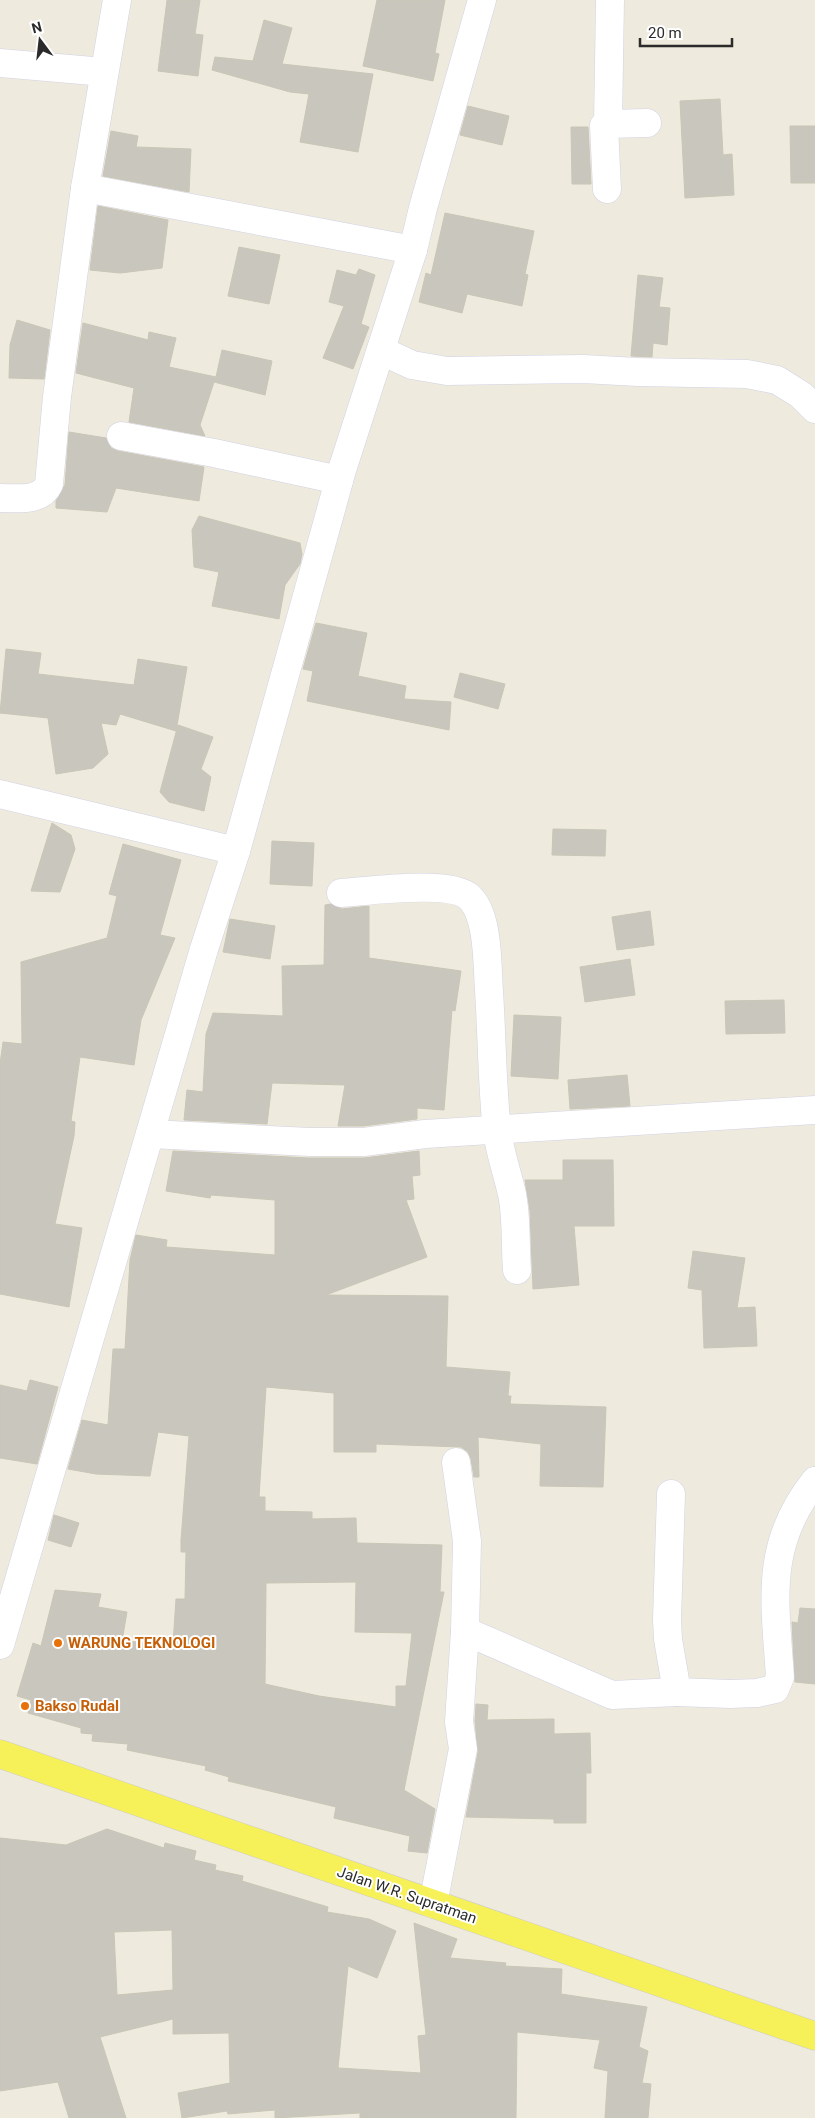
<svg xmlns="http://www.w3.org/2000/svg" width="815" height="2118" font-family="Roboto,sans-serif">
	<style>
		.building { fill: #c9c7bd; stroke: #c9c6b6; fill-rule: evenodd }
		.lines { fill: none; stroke-linecap: round; stroke-linejoin: round }
		.minor-casing { stroke: #d2d2e5; stroke-width: 29 }
		.major-casing { stroke: #ccc; stroke-width: 29 }
		.minor { stroke: #fff; stroke-width: 28 }
		.major { stroke: #f7f159; stroke-width: 28 }
		.food-dot { fill: #e8710a; stroke: #fff; stroke-width: 2 }
		.labels { text-anchor: middle; dominant-baseline: central; stroke-width: 4; stroke-linejoin: round; paint-order: stroke }
		.food-label { font-size: 15px; font-weight: bold; fill: #c56008; stroke: #fff; text-anchor: start }
		.street-label { font-size: 15px; fill: #2b2b2b; stroke: #fff }
	</style>
	<rect width="100%" height="100%" fill="#eeeadd"/>
	<!-- building -->
	<g class="building">
		<path d="M 167,0 L 200,0 L 195,34 L 203,35 L 198,76 L 158,71 Z"/>
		<path d="M 377,0 L 445,0 L 435,53 L 439,54 L 433,81 L 363,66 Z"/>
		<path d="M 264,20 L 292,28 L 282,64 L 373,74 L 358,152 L 300,142 L 309,94 L 290,92 L 212,70 L 215,57 L 253,61 Z"/>
		<path d="M 720,99 L 723,155 L 732,154 L 734,195 L 685,198 L 680,101 Z"/>
		<path d="M 468,106 L 509,116 L 502,145 L 460,135 Z"/>
		<path d="M 790,126 L 815,126 L 815,183 L 791,183 Z"/>
		<path d="M 571,127 L 588,127 L 591,184 L 572,184 Z"/>
		<path d="M 111,131 L 138,136 L 136,147 L 191,149 L 189,192 L 103,176 Z"/>
		<path d="M 98,206 L 168,220 L 162,268 L 120,273 L 90,270 Z"/>
		<path d="M 445,213 L 534,231 L 525,274 L 528,275 L 522,306 L 467,294 L 462,313 L 419,302 L 426,273 L 431,275 Z"/>
		<path d="M 239,247 L 280,255 L 269,304 L 228,296 Z"/>
		<path d="M 359,269 L 375,275 L 361,324 L 369,327 L 353,369 L 323,358 L 344,306 L 329,302 L 337,270 L 356,275 Z"/>
		<path d="M 638,275 L 663,278 L 659,307 L 670,308 L 667,345 L 653,343 L 652,357 L 631,356 Z"/>
		<path d="M 17,320 L 50,330 L 44,379 L 9,378 L 10,345 Z"/>
		<path d="M 83,323 L 148,340 L 149,332 L 176,338 L 169,367 L 216,377 L 222,350 L 272,361 L 265,395 L 214,382 L 200,425 L 205,436 L 129,422 L 134,388 L 76,373 Z"/>
		<path d="M 69,432 L 106,438 L 111,448 L 118,451 L 204,467 L 199,501 L 116,488 L 107,512 L 56,508 L 56,501 L 65,485 Z"/>
		<path d="M 199,516 L 300,543 L 302,554 L 300,564 L 285,585 L 279,619 L 212,606 L 219,572 L 194,567 L 192,530 Z"/>
		<path d="M 316,623 L 367,633 L 358,676 L 406,686 L 404,699 L 451,702 L 449,730 L 307,701 L 313,671 L 303,669 Z"/>
		<path d="M 6,649 L 41,653 L 38,674 L 134,685 L 138,659 L 187,667 L 176,731 L 120,714 L 116,725 L 101,723 L 108,754 L 93,768 L 56,774 L 48,718 L 0,713 Z"/>
		<path d="M 460,673 L 505,684 L 498,709 L 454,697 Z"/>
		<path d="M 178,725 L 213,737 L 201,769 L 211,777 L 204,811 L 169,802 L 160,792 Z"/>
		<path d="M 52,823 L 71,835 L 75,849 L 60,892 L 31,891 Z"/>
		<path d="M 553,829 L 606,830 L 605,856 L 552,855 Z"/>
		<path d="M 272,841 L 314,843 L 312,886 L 270,884 Z"/>
		<path d="M 123,844 L 181,860 L 160,935 L 175,938 L 141,1020 L 134,1065 L 80,1057 L 71,1121 L 75,1122 L 74,1136 L 55,1224 L 82,1228 L 69,1307 L 0,1294 L 0,1064 L 3,1042 L 22,1044 L 21,962 L 107,938 L 117,896 L 109,894 Z"/>
		<path d="M 331,904 L 342,909 L 369,906 L 369,958 L 461,971 L 455,1011 L 452,1010 L 444,1110 L 417,1108 L 417,1119 L 363,1126 L 338,1126 L 345,1085 L 272,1083 L 267,1124 L 184,1120 L 187,1090 L 203,1092 L 206,1034 L 213,1013 L 283,1016 L 282,966 L 324,965 L 325,905 Z"/>
		<path d="M 650,911 L 654,945 L 617,950 L 612,917 Z"/>
		<path d="M 230,919 L 275,926 L 270,959 L 223,952 Z"/>
		<path d="M 630,959 L 635,995 L 585,1002 L 580,967 Z"/>
		<path d="M 784,1000 L 785,1033 L 726,1034 L 725,1001 Z"/>
		<path d="M 514,1015 L 561,1017 L 558,1079 L 511,1076 Z"/>
		<path d="M 627,1075 L 630,1106 L 570,1109 L 568,1080 Z"/>
		<path d="M 173,1151 L 309,1158 L 364,1158 L 419,1151 L 420,1175 L 412,1176 L 414,1199 L 406,1200 L 427,1257 L 326,1295 L 448,1296 L 446,1367 L 510,1372 L 508,1396 L 511,1396 L 510,1404 L 606,1407 L 603,1487 L 540,1486 L 541,1444 L 478,1437 L 479,1477 L 474,1477 L 471,1459 L 468,1452 L 461,1447 L 376,1444 L 376,1452 L 334,1452 L 334,1393 L 266,1387 L 259,1497 L 265,1497 L 265,1511 L 312,1512 L 312,1519 L 356,1518 L 357,1543 L 442,1545 L 440,1592 L 444,1592 L 404,1790 L 435,1809 L 427,1853 L 408,1851 L 410,1836 L 334,1818 L 336,1807 L 228,1781 L 229,1777 L 205,1770 L 206,1766 L 127,1750 L 128,1744 L 92,1741 L 93,1734 L 81,1733 L 81,1728 L 28,1713 L 31,1700 L 17,1696 L 33,1643 L 41,1646 L 55,1590 L 101,1594 L 98,1607 L 127,1612 L 122,1641 L 173,1644 L 176,1599 L 185,1599 L 186,1552 L 181,1552 L 181,1540 L 189,1436 L 158,1432 L 150,1476 L 96,1474 L 68,1469 L 82,1420 L 108,1425 L 113,1349 L 125,1349 L 130,1260 L 136,1235 L 167,1240 L 166,1247 L 275,1255 L 275,1200 L 211,1195 L 210,1198 L 166,1191 ZM 356,1582 L 355,1632 L 412,1633 L 406,1686 L 396,1686 L 396,1707 L 319,1696 L 265,1684 L 266,1583 Z"/>
		<path d="M 563,1160 L 613,1160 L 614,1226 L 574,1226 L 579,1285 L 533,1289 L 530,1211 L 525,1180 L 563,1180 Z"/>
		<path d="M 693,1251 L 745,1258 L 737,1308 L 755,1307 L 757,1346 L 704,1348 L 702,1290 L 688,1288 Z"/>
		<path d="M 30,1380 L 58,1387 L 37,1464 L 0,1458 L 0,1385 L 27,1391 Z"/>
		<path d="M 54,1515 L 79,1523 L 71,1547 L 48,1540 Z"/>
		<path d="M 800,1608 L 815,1609 L 815,1684 L 795,1682 L 792,1622 L 798,1623 Z"/>
		<path d="M 476,1704 L 488,1705 L 487,1720 L 554,1719 L 554,1734 L 590,1733 L 591,1773 L 586,1773 L 586,1823 L 554,1823 L 554,1819 L 466,1817 L 478,1752 L 475,1721 Z"/>
		<path d="M 107,1829 L 164,1848 L 165,1843 L 196,1851 L 194,1860 L 216,1865 L 215,1870 L 243,1876 L 242,1881 L 328,1907 L 327,1912 L 369,1919 L 396,1931 L 377,1978 L 348,1966 L 338,2068 L 421,2073 L 418,2036 L 426,2035 L 414,1923 L 457,1939 L 450,1958 L 506,1963 L 505,1966 L 562,1969 L 561,1994 L 647,2007 L 639,2047 L 648,2051 L 642,2083 L 651,2084 L 648,2118 L 605,2118 L 608,2071 L 594,2068 L 600,2040 L 517,2032 L 516,2118 L 360,2118 L 360,2113 L 275,2118 L 275,2110 L 228,2114 L 227,2111 L 182,2118 L 178,2093 L 230,2083 L 229,2033 L 173,2034 L 173,2019 L 100,2037 L 126,2118 L 69,2118 L 58,2082 L 0,2091 L 0,1838 L 66,1845 ZM 172,1930 L 173,1990 L 117,1995 L 114,1932 Z"/>
	</g>
	<g class="lines">
		<!-- minor casing -->
		<g class="minor-casing">
			<g id="minor">
				<path d="M 0,63 L 104,72"/>
				<path d="M 608,124 L 647,123"/>
				<path d="M 85,188 L 413,250"/>
				<path d="M 607,189 L 604,126 L 608,124 L 610,0"/>
				<path d="M 382,351 L 412,365 L 447,371 L 583,369 L 638,372 L 747,374 L 777,380 L 801,395 L 815,409"/>
				<path d="M 121,436 L 214,453 L 339,480"/>
				<path d="M 0,498 C 17,498 41,502 49,484 L 57,397 L 85,188 L 117,0"/>
				<path d="M 0,794 L 236,851"/>
				<path d="M 341,893 C 369,891 447,880 468,896 C 489,913 487,965 489,991 C 492,1037 492,1085 497,1131 C 500,1153 507,1172 512,1194 C 517,1218 515,1245 517,1270"/>
				<path d="M 150,1134 L 310,1142 L 364,1142 L 425,1134 L 815,1110"/>
				<path d="M 671,1494 L 667,1620 L 668,1639 L 677,1692 L 730,1694 L 757,1693 L 775,1689 L 780,1677 C 775,1601 764,1545 815,1481"/>
				<path d="M 465,1631 L 612,1695 L 677,1692"/>
				<path d="M 0,1645 L 204,949 L 236,851 L 342,470 L 413,250 L 423,208 L 482,0"/>
				<path d="M 433,1904 L 463,1749 L 459,1722 L 465,1631 L 467,1541 L 456,1462"/>
			</g>
		</g>
		<!-- major casing -->
		<g class="major-casing">
			<path id="major" d="M 0,1754 L 815,2036"/>
		</g>
		<!-- minor -->
		<use href="#minor" class="minor"/>
		<!-- major -->
		<use href="#major" class="major"/>
	</g>
	<!-- markers -->
	<g class="food-dot">
		<circle cx="58" cy="1643" r="5"/>
		<circle cx="25" cy="1706" r="5"/>
	</g>
	<g class="labels">
		<!-- food labels -->
		<g class="food-label">
			<text x="68" y="1643">WARUNG TEKNOLOGI</text>
			<text x="35" y="1706">Bakso Rudal</text>
		</g>
		<!-- street labels -->
		<g class="street-label">
			<text transform="translate(407 1895) rotate(19)">Jalan W.R. Supratman</text>
		</g>
	</g>
	<!-- north arrow -->
	<g transform="translate(40 40) rotate(345)" stroke="#ffffff" stroke-width="4" paint-order="stroke">
	<path d="M0-4L9 19L0 12L-9 19Z" fill="#2b2b2b"/>
	<text y="-8" font-size="14" font-weight="bold" text-anchor="middle" fill="#2b2b2b">N</text>
	</g>
	<!-- scale -->
	<path d="M640 38v8h92v-8" fill="none" stroke="#2b2b2b" stroke-width="2.5"/>
	<text x="648" y="38" font-size="15" fill="#2b2b2b" stroke="#ffffff" stroke-width="4" paint-order="stroke">20 m</text>
</svg>
